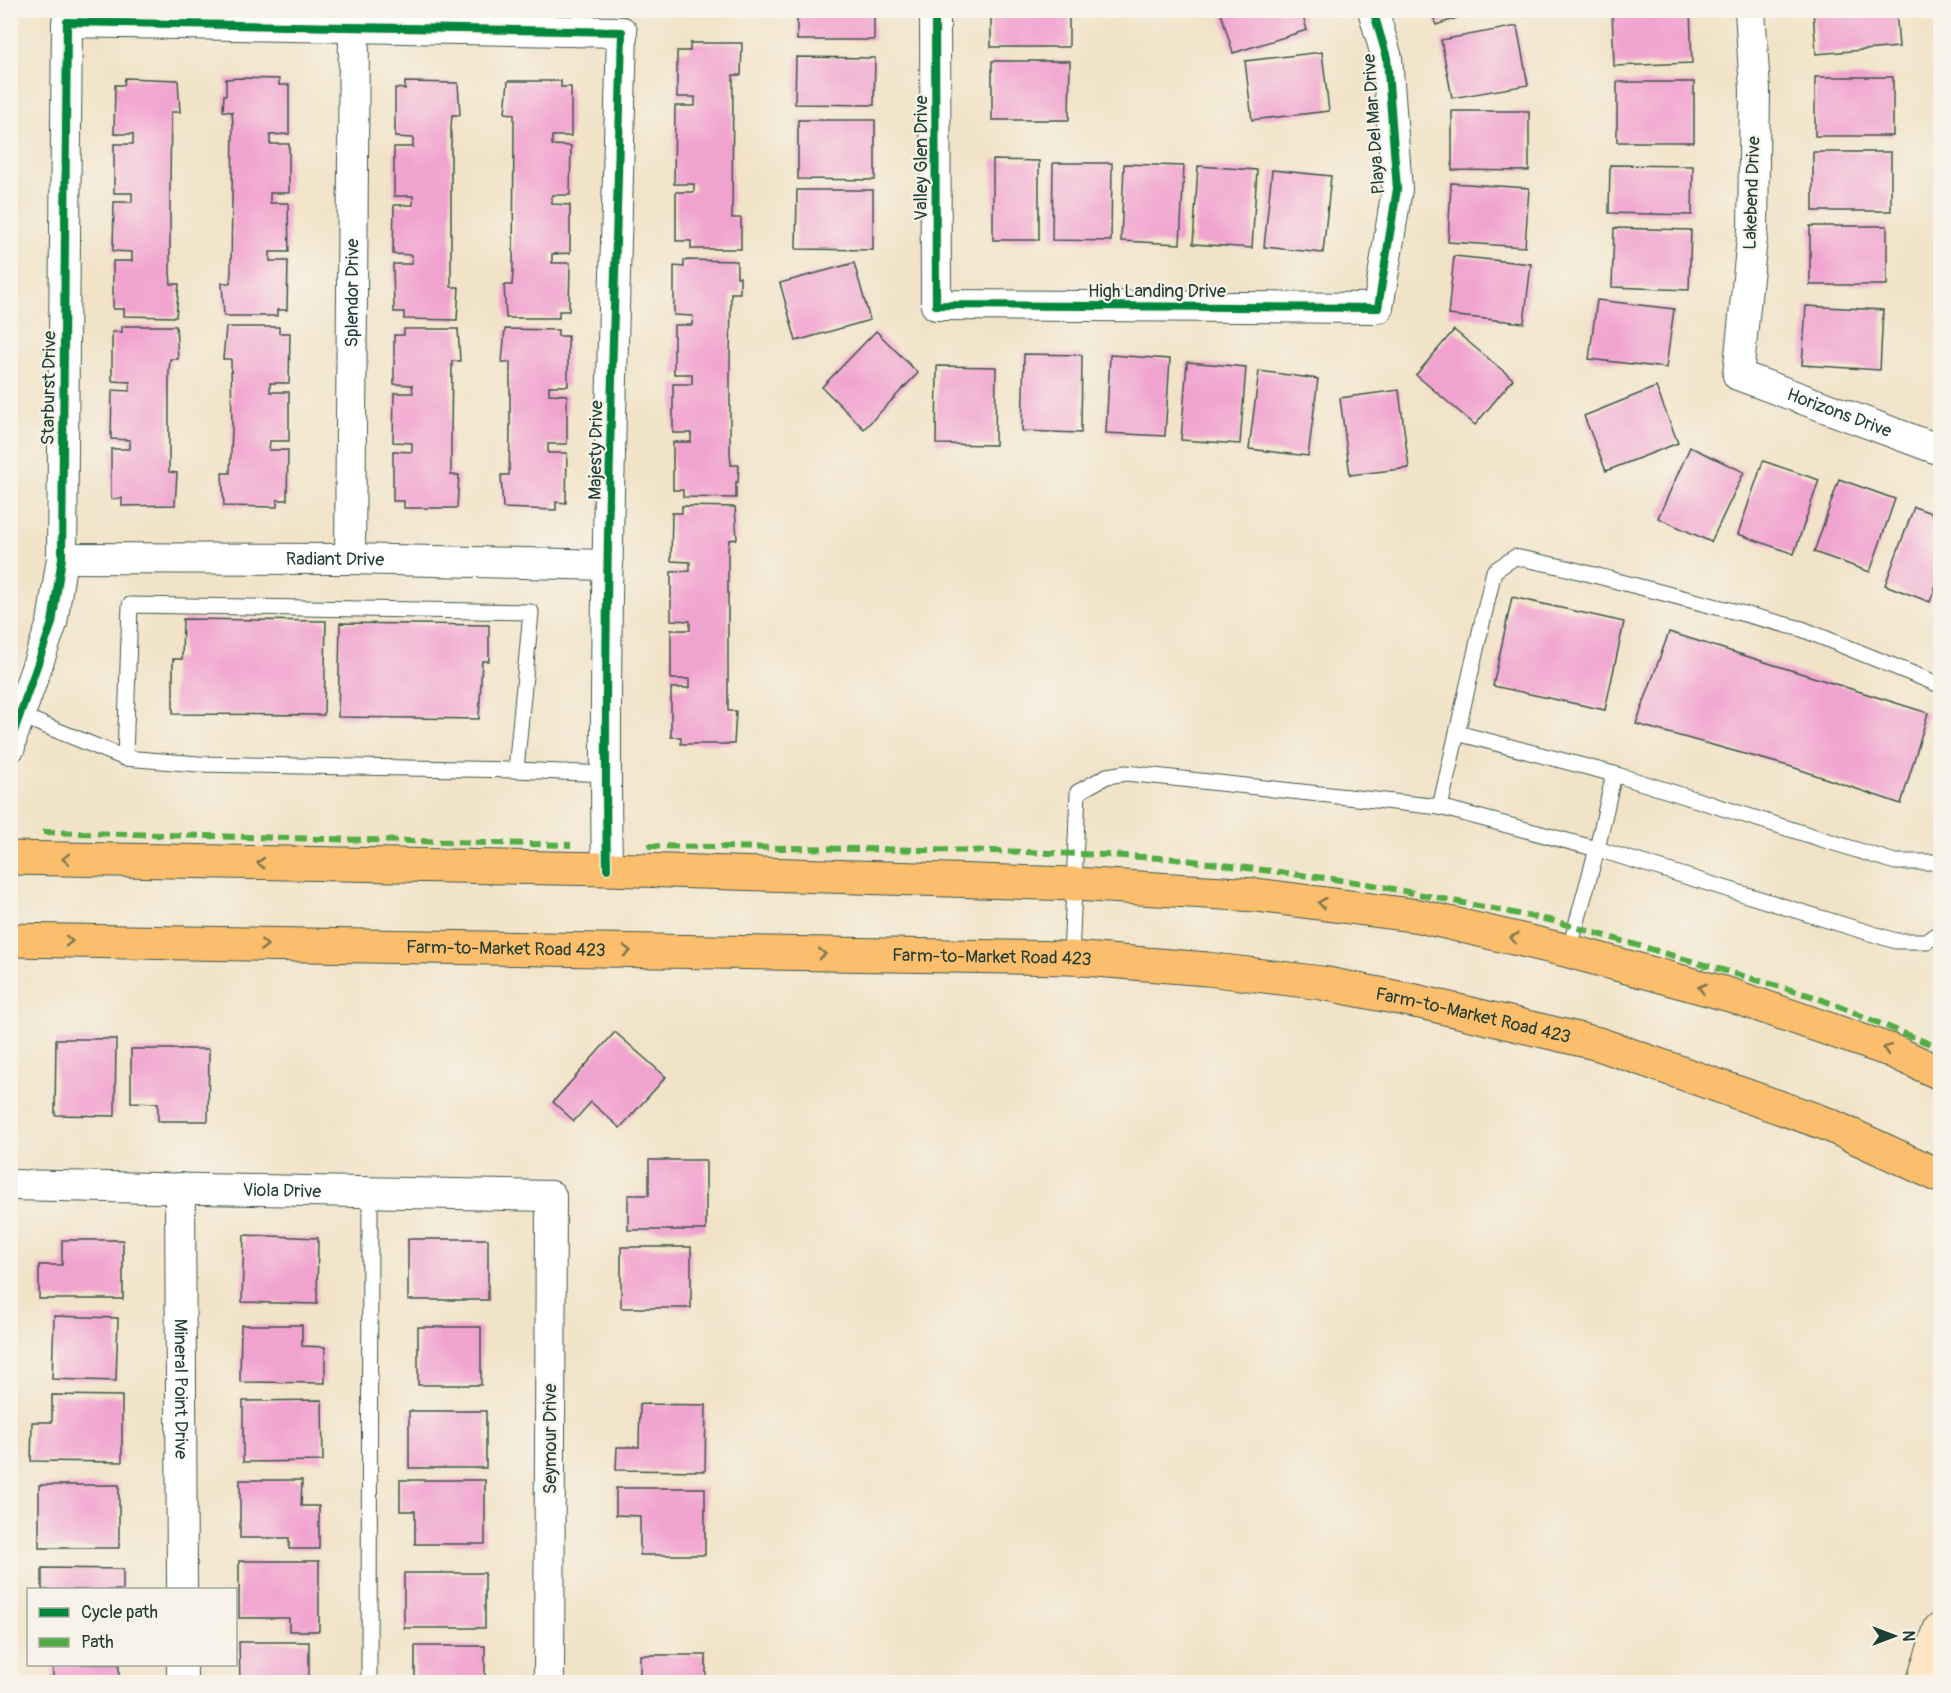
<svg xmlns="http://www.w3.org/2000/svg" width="1951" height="1693" font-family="Pangolin,sans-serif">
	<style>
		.building { fill: #f1a3cf }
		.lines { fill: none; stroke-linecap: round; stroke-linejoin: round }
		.service-casing { stroke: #3e564a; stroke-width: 17 }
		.minor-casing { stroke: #3e564a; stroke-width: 32 }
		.secondary-casing { stroke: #3e564a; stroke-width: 35 }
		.primary-casing { stroke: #3e564a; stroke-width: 35 }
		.service { stroke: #fff; stroke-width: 15 }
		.minor { stroke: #fff; stroke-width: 30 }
		.secondary { stroke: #fde5c5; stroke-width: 33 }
		.primary { stroke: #fabe6d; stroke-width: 33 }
		.quiet { stroke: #52ad45; stroke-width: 6; stroke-dasharray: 12 6; stroke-linecap: butt }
		.cycleway-casing { stroke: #f7f3e8; stroke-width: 11 }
		.cycleway { stroke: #00873e; stroke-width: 8 }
		.oneway { stroke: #82774e }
		.labels { text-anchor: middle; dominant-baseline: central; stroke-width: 4.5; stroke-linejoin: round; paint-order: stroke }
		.street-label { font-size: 18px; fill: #1f3d34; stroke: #f7f3e8 }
	</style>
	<rect width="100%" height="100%" fill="#f7f3e8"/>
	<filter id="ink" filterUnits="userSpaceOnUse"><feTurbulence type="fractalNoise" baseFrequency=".0167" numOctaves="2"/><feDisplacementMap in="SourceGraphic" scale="12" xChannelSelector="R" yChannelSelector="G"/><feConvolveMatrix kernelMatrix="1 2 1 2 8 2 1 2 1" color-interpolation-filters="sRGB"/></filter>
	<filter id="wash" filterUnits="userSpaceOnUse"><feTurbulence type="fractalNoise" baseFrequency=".008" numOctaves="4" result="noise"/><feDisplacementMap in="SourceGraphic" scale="24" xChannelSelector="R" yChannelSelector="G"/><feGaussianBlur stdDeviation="1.35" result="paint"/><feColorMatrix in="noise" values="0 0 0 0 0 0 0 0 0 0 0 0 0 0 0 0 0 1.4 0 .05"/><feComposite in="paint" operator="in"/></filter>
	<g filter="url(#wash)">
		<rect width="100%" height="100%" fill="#f1e3c8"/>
		<g id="blocks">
			<!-- building -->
			<g class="building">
				<rect x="797" y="10" width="77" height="30"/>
				<rect x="991" y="10" width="78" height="37"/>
				<path d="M 1220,10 L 1301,10 L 1307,30 L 1233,53 Z"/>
				<path d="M 1431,10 L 1478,10 L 1478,11 L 1436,25 Z"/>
				<path d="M 1612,10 L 1690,10 L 1692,63 L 1614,66 Z"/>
				<path d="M 1813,10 L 1896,10 L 1899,47 L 1816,54 Z"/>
				<path d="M 1517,26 L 1528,85 L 1452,98 L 1441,40 Z"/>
				<path d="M 690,43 L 742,43 L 741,75 L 733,75 L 732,218 L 741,218 L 741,249 L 691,249 L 691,241 L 676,241 L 676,192 L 694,192 L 694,184 L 674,184 L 675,106 L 695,106 L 695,97 L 677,97 L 677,51 L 690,51 Z"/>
				<path d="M 1322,52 L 1329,111 L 1252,120 L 1245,61 Z"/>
				<path d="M 796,57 L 875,58 L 874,105 L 795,104 Z"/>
				<path d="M 992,61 L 1070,61 L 1069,120 L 992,120 Z"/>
				<rect x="1815" y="77" width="78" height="59"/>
				<path d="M 125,78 L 178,80 L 180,112 L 171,112 L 170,182 L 170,272 L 171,284 L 179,284 L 176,317 L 124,316 L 124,309 L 113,309 L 113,261 L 132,261 L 132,252 L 113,251 L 114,202 L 132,202 L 132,193 L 114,193 L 114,144 L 133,144 L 133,134 L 114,134 L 115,85 L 124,85 Z"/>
				<path d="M 241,78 L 279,79 L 279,85 L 289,85 L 289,134 L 270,135 L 270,144 L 289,144 L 289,193 L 270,193 L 270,203 L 288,203 L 289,252 L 270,252 L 270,261 L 288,261 L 287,310 L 277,310 L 277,316 L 224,316 L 222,283 L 230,283 L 231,272 L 233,124 L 232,112 L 223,111 L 224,95 L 226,95 L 226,79 Z"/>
				<path d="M 508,81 L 561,81 L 561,87 L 571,87 L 571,136 L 552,136 L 552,145 L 571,146 L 570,195 L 552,195 L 552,204 L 570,205 L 570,253 L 552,254 L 552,263 L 570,263 L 569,311 L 559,311 L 559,318 L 506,318 L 504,285 L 512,285 L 513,273 L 514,125 L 514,114 L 505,113 Z"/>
				<path d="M 405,82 L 458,83 L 460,115 L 452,115 L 451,127 L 451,287 L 459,287 L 457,320 L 404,319 L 404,312 L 394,312 L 393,264 L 412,264 L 412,255 L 393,254 L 394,205 L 413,205 L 413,196 L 394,196 L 394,147 L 413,147 L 413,138 L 395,137 L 395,88 L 405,89 Z"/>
				<rect x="1617" y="82" width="77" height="60"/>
				<path d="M 1452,111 L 1529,111 L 1529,171 L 1452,170 Z"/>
				<path d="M 798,120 L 875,120 L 875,180 L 798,179 Z"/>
				<rect x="1813" y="152" width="78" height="59"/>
				<path d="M 993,160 L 1039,161 L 1039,240 L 993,240 Z"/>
				<path d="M 1053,163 L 1112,163 L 1111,241 L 1052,240 Z"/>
				<path d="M 1124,164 L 1184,166 L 1180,244 L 1121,241 Z"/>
				<path d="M 1610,165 L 1693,166 L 1692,215 L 1609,213 Z"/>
				<path d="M 1198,166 L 1257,170 L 1252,248 L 1193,244 Z"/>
				<path d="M 1272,170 L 1331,176 L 1323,253 L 1264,247 Z"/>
				<path d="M 1451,183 L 1529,188 L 1525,247 L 1448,242 Z"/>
				<path d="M 797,190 L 873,190 L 873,250 L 796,249 Z"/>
				<rect x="1810" y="226" width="77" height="59"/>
				<path d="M 1614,228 L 1691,230 L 1689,290 L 1612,287 Z"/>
				<path d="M 1454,256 L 1531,264 L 1524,323 L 1448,315 Z"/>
				<path d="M 684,260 L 737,261 L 737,277 L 740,277 L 740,293 L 731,293 L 730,364 L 730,453 L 731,465 L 739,465 L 738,482 L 736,482 L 736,498 L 683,497 L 683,490 L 673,490 L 673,442 L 691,442 L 691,433 L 673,433 L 673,384 L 692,384 L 692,374 L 674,374 L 674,325 L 692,325 L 693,316 L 674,315 L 674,266 L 684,267 Z"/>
				<path d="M 854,263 L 870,320 L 796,341 L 780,283 Z"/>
				<path d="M 1597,300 L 1674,309 L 1666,368 L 1589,359 Z"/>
				<path d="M 1806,306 L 1883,310 L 1880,370 L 1802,365 Z"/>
				<path d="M 122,326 L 176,326 L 178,359 L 170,359 L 169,371 L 169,472 L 177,473 L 175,505 L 122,506 L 122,498 L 111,499 L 111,449 L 130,449 L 130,440 L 111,439 L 112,390 L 130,391 L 130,382 L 112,381 L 112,332 L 122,332 Z"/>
				<path d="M 226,327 L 279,327 L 279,333 L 290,333 L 289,383 L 270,383 L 270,392 L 289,392 L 289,441 L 270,441 L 269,450 L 288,450 L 287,500 L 277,500 L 277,507 L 224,506 L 222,473 L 230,473 L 232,430 L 231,359 L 223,359 Z"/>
				<path d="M 404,329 L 458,329 L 460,361 L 452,361 L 451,432 L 451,475 L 459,475 L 457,508 L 404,508 L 404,501 L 393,501 L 393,451 L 412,452 L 412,443 L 393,442 L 394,393 L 413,393 L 412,385 L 394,384 L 394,335 L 404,335 Z"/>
				<path d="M 505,329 L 558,330 L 558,336 L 568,336 L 568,386 L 549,386 L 549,394 L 567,395 L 567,444 L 548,444 L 548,453 L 567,453 L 566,503 L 556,502 L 556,510 L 503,508 L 501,475 L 509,475 L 510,433 L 510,362 L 502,362 Z"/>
				<path d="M 1454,330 L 1513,379 L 1475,425 L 1416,375 Z"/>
				<path d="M 876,331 L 918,373 L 864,429 L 822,387 Z"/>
				<path d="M 1024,354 L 1082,355 L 1081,433 L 1022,431 Z"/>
				<path d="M 1110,355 L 1170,359 L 1165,436 L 1106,433 Z"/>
				<path d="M 1187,362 L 1246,367 L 1240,444 L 1181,440 Z"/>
				<path d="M 937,366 L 996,367 L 995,445 L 936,444 Z"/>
				<path d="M 1259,371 L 1318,379 L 1308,456 L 1249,449 Z"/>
				<path d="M 1656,387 L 1678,443 L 1606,471 L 1584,416 Z"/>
				<path d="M 1399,390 L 1409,468 L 1350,475 L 1340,398 Z"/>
				<path d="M 1690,447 L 1744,472 L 1711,542 L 1658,518 Z"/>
				<path d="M 1763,461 L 1819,480 L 1794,554 L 1738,534 Z"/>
				<path d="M 1839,479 L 1895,499 L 1870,572 L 1814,552 Z"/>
				<path d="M 682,506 L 735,507 L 737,539 L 729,540 L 728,552 L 728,711 L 736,711 L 734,744 L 681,744 L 681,737 L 671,737 L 671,688 L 689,688 L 689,679 L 671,679 L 671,630 L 690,630 L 690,621 L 671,620 L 671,572 L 690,571 L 690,562 L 671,561 L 672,513 L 682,513 Z"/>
				<path d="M 1914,507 L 1940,516 L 1940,574 L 1930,602 L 1885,585 Z"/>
				<path d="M 1512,597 L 1624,622 L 1605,710 L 1493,686 Z"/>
				<path d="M 183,619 L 326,621 L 324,715 L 173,714 L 173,659 L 182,659 Z"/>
				<path d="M 340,623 L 489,625 L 489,661 L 482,661 L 479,719 L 338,717 Z"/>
				<path d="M 1669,632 L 1928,713 L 1901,804 L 1792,767 L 1636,724 Z"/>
				<path d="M 615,1032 L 666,1077 L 620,1128 L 591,1102 L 574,1121 L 553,1102 Z"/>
				<path d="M 56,1039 L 116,1039 L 115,1116 L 55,1115 Z"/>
				<path d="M 131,1049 L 209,1049 L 208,1121 L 158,1121 L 158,1103 L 131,1102 Z"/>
				<path d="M 649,1160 L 706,1160 L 706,1230 L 628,1230 L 628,1195 L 649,1195 Z"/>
				<path d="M 244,1235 L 318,1238 L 317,1304 L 242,1302 Z"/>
				<rect x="408" y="1239" width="80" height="61"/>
				<path d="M 62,1240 L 123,1240 L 123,1299 L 39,1299 L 39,1265 L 62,1265 Z"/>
				<rect x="621" y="1247" width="70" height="61"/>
				<path d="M 54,1316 L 118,1318 L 116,1381 L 52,1379 Z"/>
				<path d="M 241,1325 L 302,1325 L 302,1346 L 325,1347 L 325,1383 L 240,1382 Z"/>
				<rect x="418" y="1327" width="63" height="58"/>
				<path d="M 52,1395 L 122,1396 L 122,1462 L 31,1461 L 32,1422 L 52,1422 Z"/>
				<path d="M 322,1400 L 323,1461 L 243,1462 L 243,1401 Z"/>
				<path d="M 640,1404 L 706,1405 L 705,1471 L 616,1470 L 617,1447 L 639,1447 Z"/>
				<rect x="409" y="1411" width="77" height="57"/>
				<path d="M 240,1480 L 302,1480 L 301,1506 L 319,1506 L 319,1549 L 289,1549 L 289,1538 L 240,1538 Z"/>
				<path d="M 400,1480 L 485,1480 L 485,1544 L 415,1544 L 415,1511 L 400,1511 Z"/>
				<rect x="39" y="1485" width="80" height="63"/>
				<path d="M 616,1488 L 705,1488 L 705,1555 L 640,1555 L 640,1516 L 616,1515 Z"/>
				<path d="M 239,1561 L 319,1561 L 319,1631 L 289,1631 L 289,1618 L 239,1618 Z"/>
				<path d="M 42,1568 L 123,1569 L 123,1590 L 42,1590 Z"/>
				<rect x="404" y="1573" width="81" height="55"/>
				<path d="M 239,1642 L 309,1642 L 309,1682 L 240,1682 Z"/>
				<rect x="415" y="1646" width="70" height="36"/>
				<path d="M 640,1655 L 706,1655 L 706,1680 L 694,1680 L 694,1682 L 640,1682 Z"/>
				<rect x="53" y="1664" width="66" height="18"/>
			</g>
		</g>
	</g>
	<g filter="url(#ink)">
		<use href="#blocks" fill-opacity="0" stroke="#3e564a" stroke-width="1.5"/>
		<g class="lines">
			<!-- service casing -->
			<g class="service-casing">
				<g id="service">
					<path d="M 1940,685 L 1802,629 L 1563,567 L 1515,557 L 1494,571 L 1440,807 L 1597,849 L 1896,941 L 1927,941 L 1940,932"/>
					<path d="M 19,715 L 125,758 L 198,764 L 516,770 L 606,774"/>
					<path d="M 1457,733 L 1614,774 L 1895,862 L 1940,862"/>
					<path d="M 125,758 L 130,605 L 531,612 L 516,770"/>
					<path d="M 1569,951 L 1597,849 L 1614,774"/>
					<path d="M 1071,958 L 1078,792 L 1107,776 L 1126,773 L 1440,807"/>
					<path d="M 369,1682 L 370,1192"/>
				</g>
			</g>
			<!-- minor casing -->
			<g class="minor-casing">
				<g id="minor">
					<path d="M 935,10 L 936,305 L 1378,308 L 1397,189 L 1387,58 L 1373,10"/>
					<path id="s1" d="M 1750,10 L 1755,90 L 1753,229 L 1738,375 L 1940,450"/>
					<path id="s2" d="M 62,558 L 350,559 L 608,565"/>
					<path id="s3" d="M 350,559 L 354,27"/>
					<path d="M 10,747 L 12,737 L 52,623 L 62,558 L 67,22 L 622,32 C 615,311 602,590 607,869"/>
					<path id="s4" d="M 10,1185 L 551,1196 L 549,1682"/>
					<path id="s5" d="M 180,1188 L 182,1590"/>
					<path d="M 182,1664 L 182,1682"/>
				</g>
			</g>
			<!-- secondary casing -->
			<g class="secondary-casing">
				<path id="secondary" d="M 1923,1682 L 1940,1629"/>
			</g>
			<!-- primary casing -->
			<g class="primary-casing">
				<g id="primary">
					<path d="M 10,858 L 607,869 L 1074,884 L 1256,895 L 1419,916 L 1569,951 L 1730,995 L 1892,1051 L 1940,1073"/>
					<path id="s6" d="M 10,940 L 1071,958 L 1207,969 L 1322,983 L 1420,1002 L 1599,1044 L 1827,1124 L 1940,1176"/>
				</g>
			</g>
			<!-- service -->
			<use href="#service" class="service"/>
			<!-- minor -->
			<use href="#minor" class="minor"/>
			<!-- secondary -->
			<use href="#secondary" class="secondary"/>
			<!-- primary -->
			<use href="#primary" class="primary"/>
			<!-- quiet -->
			<g class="quiet">
				<path d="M 43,832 L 571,845"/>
				<path d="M 648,846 L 996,851 L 1107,855 L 1178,859 L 1363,883 L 1554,921 L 1815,997 L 1940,1048"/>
			</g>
			<!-- cycleway casing -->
			<g class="cycleway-casing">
				<g id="cycleway">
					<path d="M 935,10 L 936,305 L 1378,308 L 1397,189 L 1387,58 L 1373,10"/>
					<path d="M 10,747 L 12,737 L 52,623 L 62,558 L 67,22 L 622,32 C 615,311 602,590 607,869"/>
				</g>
			</g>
			<!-- cycleway -->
			<use href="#cycleway" class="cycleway"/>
		</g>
		<!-- one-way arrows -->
		<defs><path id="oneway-chevron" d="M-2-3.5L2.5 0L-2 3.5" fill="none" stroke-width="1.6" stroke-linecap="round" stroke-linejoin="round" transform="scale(1.5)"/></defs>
		<g class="oneway">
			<use href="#oneway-chevron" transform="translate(66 859) rotate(-179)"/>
			<use href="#oneway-chevron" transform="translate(261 863) rotate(-179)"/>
			<use href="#oneway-chevron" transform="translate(1322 903) rotate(-173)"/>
			<use href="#oneway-chevron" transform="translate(1514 938) rotate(-167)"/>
			<use href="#oneway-chevron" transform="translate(69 941) rotate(1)"/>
			<use href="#oneway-chevron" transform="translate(264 945) rotate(1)"/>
			<use href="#oneway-chevron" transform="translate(627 951) rotate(1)"/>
			<use href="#oneway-chevron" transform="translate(822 954) rotate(1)"/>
			<use href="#oneway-chevron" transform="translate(1702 988) rotate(-165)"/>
			<use href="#oneway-chevron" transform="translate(1887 1049) rotate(-160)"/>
		</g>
	</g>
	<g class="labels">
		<!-- street labels -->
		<g class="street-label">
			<text transform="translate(1374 124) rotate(-94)">Playa Del Mar Drive</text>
			<text transform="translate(921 158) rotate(-90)">Valley Glen Drive</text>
			<text transform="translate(1752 193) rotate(-88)">Lakebend Drive</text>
			<text x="1157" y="291">High Landing Drive</text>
			<text stroke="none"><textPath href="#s3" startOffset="266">Splendor Drive</textPath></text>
			<text transform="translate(49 388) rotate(-89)">Starburst Drive</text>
			<text stroke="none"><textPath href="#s1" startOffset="474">Horizons Drive</textPath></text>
			<text transform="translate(596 450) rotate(-89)">Majesty Drive</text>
			<text stroke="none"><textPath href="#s2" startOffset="273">Radiant Drive</textPath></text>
			<text stroke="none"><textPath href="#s6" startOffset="496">Farm-to-Market Road 423</textPath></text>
			<text stroke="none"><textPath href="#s6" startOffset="982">Farm-to-Market Road 423</textPath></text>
			<text stroke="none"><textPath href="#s6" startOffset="1468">Farm-to-Market Road 423</textPath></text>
			<text stroke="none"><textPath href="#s4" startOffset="272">Viola Drive</textPath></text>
			<text stroke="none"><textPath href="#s5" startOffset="201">Mineral Point Drive</textPath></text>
			<text transform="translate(550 1439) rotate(-90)">Seymour Drive</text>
		</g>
	</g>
	<!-- margin -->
	<rect width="1951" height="1693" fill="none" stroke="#f7f3e8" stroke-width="36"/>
	<!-- legend -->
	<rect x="27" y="1588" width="210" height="78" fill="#f7f3e8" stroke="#a1aaa0" stroke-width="1.5"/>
	<rect x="39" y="1608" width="30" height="9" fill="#00873e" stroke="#a1aaa0" stroke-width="1.5"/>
	<text x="81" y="1618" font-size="18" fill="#1f3d34">Cycle path</text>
	<rect x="39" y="1638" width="30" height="9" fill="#52ad45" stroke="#a1aaa0" stroke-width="1.5"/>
	<text x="81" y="1648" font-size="18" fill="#1f3d34">Path</text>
	<!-- north arrow -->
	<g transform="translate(1894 1636) rotate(90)" stroke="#f7f3e8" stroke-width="4.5" paint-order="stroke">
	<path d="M0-4.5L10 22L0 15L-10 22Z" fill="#1f3d34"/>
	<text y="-9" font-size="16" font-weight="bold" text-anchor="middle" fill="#1f3d34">N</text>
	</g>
</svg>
